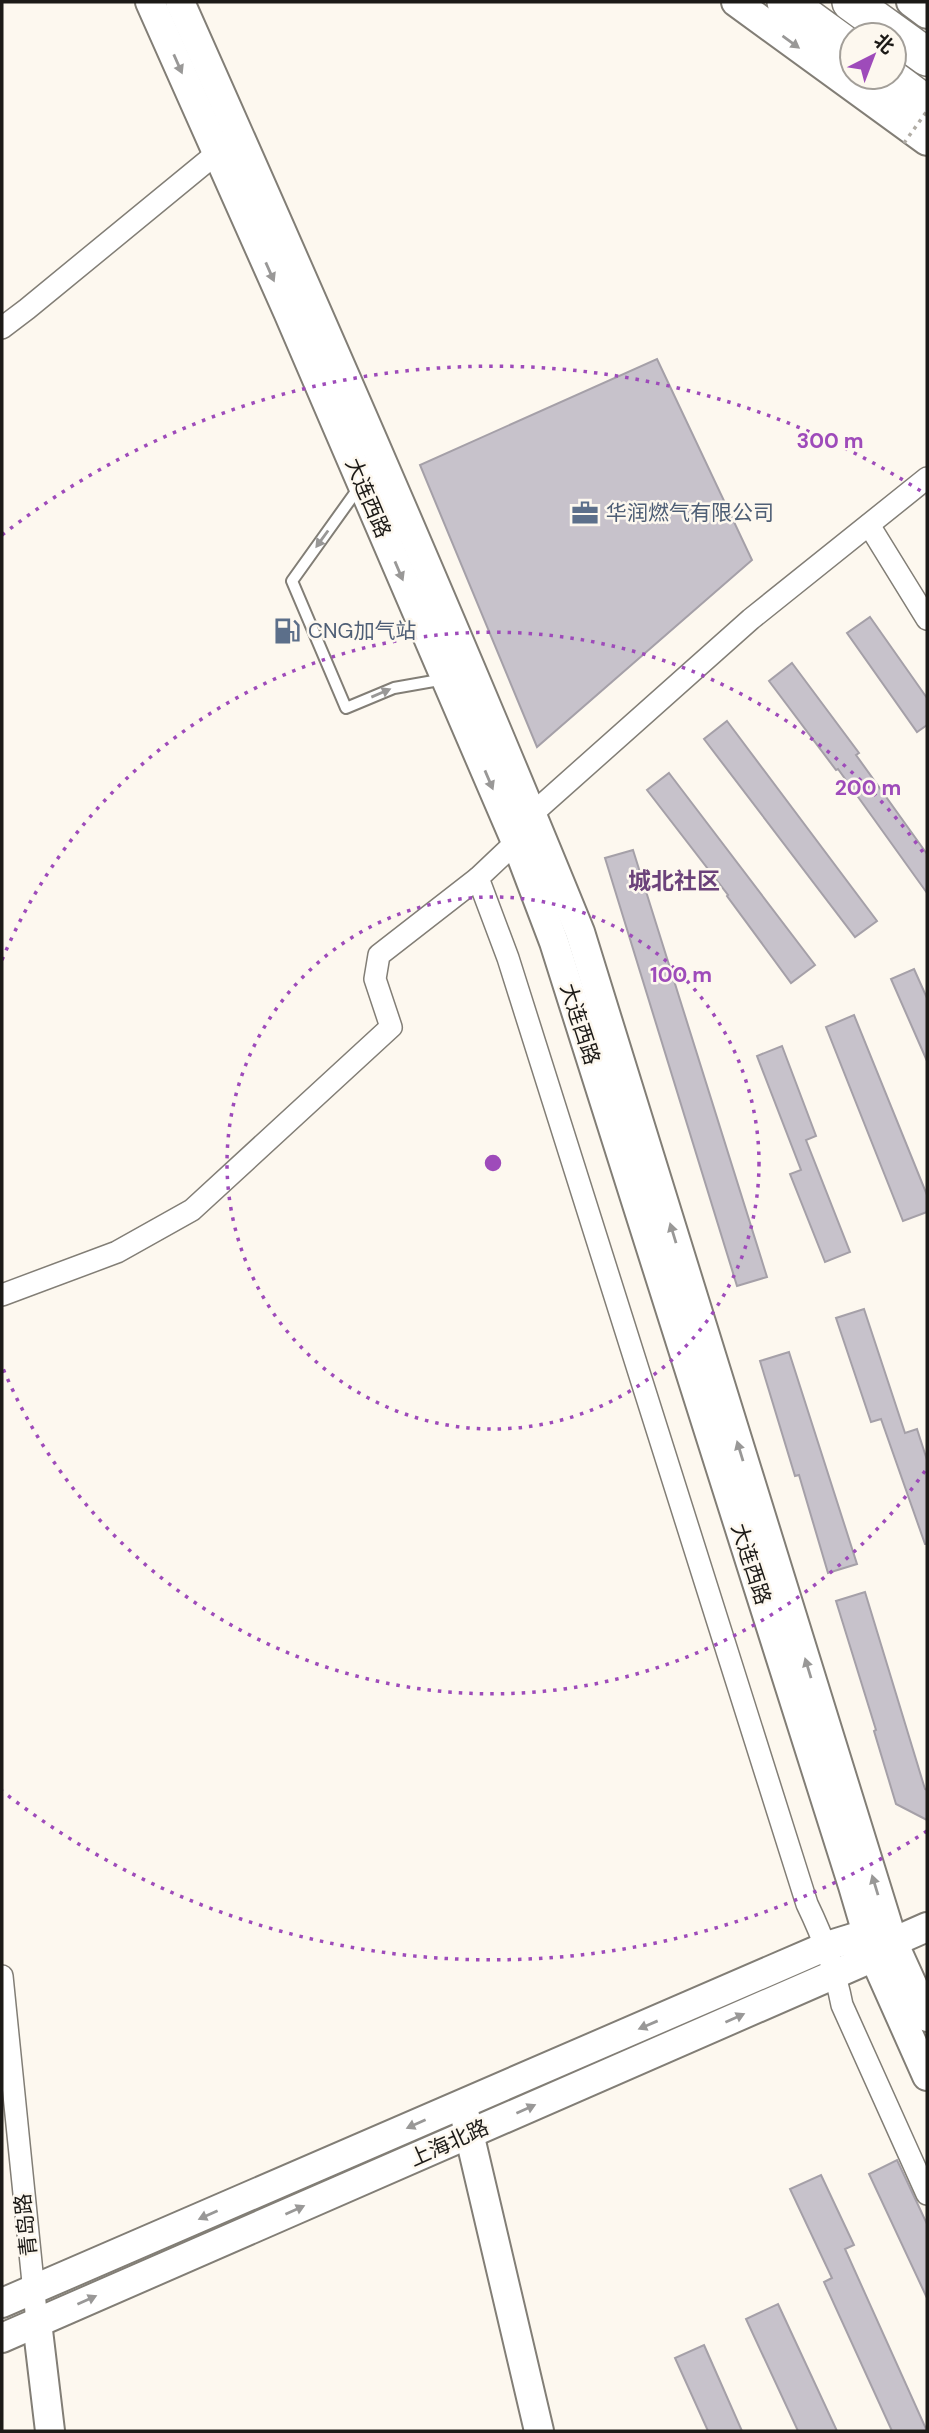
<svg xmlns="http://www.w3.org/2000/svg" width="929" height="2433" font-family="'DM Sans','Noto Sans SC',sans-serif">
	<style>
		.building { fill: #c7c2cb; stroke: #a5a0a8; stroke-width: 2 }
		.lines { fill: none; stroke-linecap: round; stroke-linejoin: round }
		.lane-casing { stroke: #827e76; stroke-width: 14 }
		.street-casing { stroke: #827e76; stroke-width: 24 }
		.secondary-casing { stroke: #827e76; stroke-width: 32 }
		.highway-casing { stroke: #827e76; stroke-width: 40 }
		.lane { stroke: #fff; stroke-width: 10 }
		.street { stroke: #fff; stroke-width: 21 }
		.secondary { stroke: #fff; stroke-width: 28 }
		.highway { stroke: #fff; stroke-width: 37 }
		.path-bridge { stroke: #b1ada6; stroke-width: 3.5; stroke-dasharray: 3.5 5; stroke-linecap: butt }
		.oneway { fill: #999897 }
		.ring { fill: none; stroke: #9e4bba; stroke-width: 3.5; stroke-dasharray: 3.5 7 }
		.labels { text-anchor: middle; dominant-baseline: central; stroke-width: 5; stroke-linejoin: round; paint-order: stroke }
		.street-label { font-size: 21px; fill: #1c1a17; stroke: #fdf8ef }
		.service-label { font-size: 21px; fill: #4e5e75; stroke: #fdf8ef; text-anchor: start }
		.neighbourhood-label { font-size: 23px; font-weight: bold; fill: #6b427a; stroke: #fdf8ef }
		.centre { fill: #9e4bba; stroke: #fdf8ef; stroke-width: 3.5 }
		.ring-label { font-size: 21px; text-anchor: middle; font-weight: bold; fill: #9e4bba; stroke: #fdf8ef; stroke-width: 5; stroke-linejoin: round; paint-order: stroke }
	</style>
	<rect width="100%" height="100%" fill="#fdf8ef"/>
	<!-- building -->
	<g class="building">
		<path d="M 657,359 L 752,560 L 537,747 L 420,465 Z"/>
		<path d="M 870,617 L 927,698 L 927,725 L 917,732 L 847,633 Z"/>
		<path d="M 792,663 L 859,753 L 856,755 L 927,854 L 927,893 L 838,769 L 836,770 L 769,681 Z"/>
		<path d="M 727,721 L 877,921 L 855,937 L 704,739 Z"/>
		<path d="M 669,773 L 815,965 L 791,983 L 727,896 L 728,895 L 647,790 Z"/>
		<path d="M 633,850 L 767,1277 L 737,1286 L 605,858 Z"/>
		<path d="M 914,969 L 927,998 L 927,1061 L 891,979 Z"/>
		<path d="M 854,1015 L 927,1195 L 927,1212 L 903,1221 L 826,1027 Z"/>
		<path d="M 782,1046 L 816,1136 L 806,1140 L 850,1252 L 825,1262 L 790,1174 L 801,1170 L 757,1056 Z"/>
		<path d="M 864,1309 L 905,1433 L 917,1429 L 927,1460 L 927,1544 L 925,1544 L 881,1419 L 871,1422 L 836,1318 Z"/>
		<path d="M 789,1352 L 857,1564 L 828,1573 L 799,1475 L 795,1476 L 760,1361 Z"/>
		<path d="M 865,1592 L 925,1789 L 927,1790 L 927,1820 L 896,1804 L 874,1731 L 876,1730 L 836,1601 Z"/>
		<path d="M 897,2160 L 927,2224 L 927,2298 L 869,2174 Z"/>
		<path d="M 821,2175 L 854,2245 L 845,2249 L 927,2431 L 892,2431 L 824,2282 L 832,2278 L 790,2189 Z"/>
		<path d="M 778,2304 L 837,2431 L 798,2431 L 746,2319 Z"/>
		<path d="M 704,2345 L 742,2431 L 708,2431 L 675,2358 Z"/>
	</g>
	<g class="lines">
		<!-- lane casing -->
		<g class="lane-casing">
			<path id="lane" d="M 360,486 L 292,581 L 346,708 L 394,688 L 445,679"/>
		</g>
		<!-- street casing -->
		<g class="street-casing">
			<g id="street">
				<path d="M 2,328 L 27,309 L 217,153"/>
				<path d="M 869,525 L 927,619"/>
				<path d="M 532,814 L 751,619 L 927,478"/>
				<path d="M 516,842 L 478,878 L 508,958 L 807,1904 C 823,1937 835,1969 842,2005 L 927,2194"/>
				<path d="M 2,1295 L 117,1252 L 192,1210 L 391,1027 L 375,979 L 379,955 L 478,878"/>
				<path d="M 2,1976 L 37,2322"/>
			</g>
		</g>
		<!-- secondary casing -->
		<g class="secondary-casing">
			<g id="secondary">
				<path d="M 150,2 L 288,312 L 516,842 L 554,942 L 853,1886 L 874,1957 L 927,2076"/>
				<path d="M 180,2 C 317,310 453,620 580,932 L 893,1942 L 927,2017"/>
				<path d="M 736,2 L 927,141"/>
				<path d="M 911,2 L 927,14"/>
				<path d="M 465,2116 L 539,2431"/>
				<path d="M 2,2303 L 827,1946 L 866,1934 L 883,1939"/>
				<path d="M 37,2322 L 50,2431"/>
				<path d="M 2,2338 L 874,1957 L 893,1942 L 927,1927"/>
			</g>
		</g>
		<!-- highway casing -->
		<g class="highway-casing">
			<g id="highway">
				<path d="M 786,2 L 852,50"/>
				<path d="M 851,2 L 927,57"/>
				<path d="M 889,77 L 927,105"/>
			</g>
		</g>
		<!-- lane -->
		<use href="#lane" class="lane"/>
		<!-- street -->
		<use href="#street" class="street"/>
		<!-- secondary -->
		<use href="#secondary" class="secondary"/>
		<!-- highway -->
		<use href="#highway" class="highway"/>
		<!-- path-bridge -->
		<path class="path-bridge" d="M 904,143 L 927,111"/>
	</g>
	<!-- one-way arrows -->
	<defs><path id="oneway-solid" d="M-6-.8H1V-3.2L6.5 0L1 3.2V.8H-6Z" transform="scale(1.75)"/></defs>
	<g class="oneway">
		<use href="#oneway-solid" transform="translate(791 42) rotate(36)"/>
		<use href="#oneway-solid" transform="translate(178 64) rotate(66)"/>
		<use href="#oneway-solid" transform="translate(270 272) rotate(66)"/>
		<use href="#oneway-solid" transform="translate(322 539) rotate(126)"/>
		<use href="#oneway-solid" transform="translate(399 571) rotate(67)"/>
		<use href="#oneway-solid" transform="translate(381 693) rotate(-23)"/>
		<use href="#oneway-solid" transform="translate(489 780) rotate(67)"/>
		<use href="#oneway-solid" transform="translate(673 1233) rotate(-107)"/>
		<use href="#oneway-solid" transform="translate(740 1451) rotate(-107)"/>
		<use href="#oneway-solid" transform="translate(808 1668) rotate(-107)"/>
		<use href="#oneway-solid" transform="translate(875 1885) rotate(-107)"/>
		<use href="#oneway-solid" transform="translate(735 2018) rotate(-24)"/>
		<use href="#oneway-solid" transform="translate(648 2025) rotate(157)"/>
		<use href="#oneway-solid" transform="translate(526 2109) rotate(-24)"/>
		<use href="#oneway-solid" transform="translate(416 2124) rotate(156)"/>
		<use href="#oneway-solid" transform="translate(295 2210) rotate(-24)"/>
		<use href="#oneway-solid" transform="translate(208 2215) rotate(156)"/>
		<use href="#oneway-solid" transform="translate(87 2300) rotate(-24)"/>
	</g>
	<!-- distance rings -->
	<g class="ring">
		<circle cx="493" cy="1163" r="266"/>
		<path d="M925 1471A531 531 0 0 1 2 1366M2 960A531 531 0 0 1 925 855"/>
		<path d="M927 1831A797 797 0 0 1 2 1791M2 535A797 797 0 0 1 927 495"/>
	</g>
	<!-- icons -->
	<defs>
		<g id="office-bare" transform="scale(2.1)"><path d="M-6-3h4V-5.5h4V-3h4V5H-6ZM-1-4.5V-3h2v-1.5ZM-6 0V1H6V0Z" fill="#5c6f8a" stroke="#fdf8ef" stroke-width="2.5" paint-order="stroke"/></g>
		<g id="fuel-bare" transform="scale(2.1)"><path d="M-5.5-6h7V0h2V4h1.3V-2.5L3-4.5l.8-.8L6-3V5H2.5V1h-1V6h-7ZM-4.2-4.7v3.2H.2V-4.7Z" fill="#5c6f8a" stroke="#fdf8ef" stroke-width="2.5" paint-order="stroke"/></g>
	</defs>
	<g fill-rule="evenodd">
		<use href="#office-bare" x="585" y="513"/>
		<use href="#fuel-bare" x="287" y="631"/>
	</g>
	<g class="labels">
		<!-- street labels -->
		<g class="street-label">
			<text transform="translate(368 498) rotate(67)">大连西路</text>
			<text transform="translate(580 1024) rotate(72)">大连西路</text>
			<text transform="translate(751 1564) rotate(72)">大连西路</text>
			<text transform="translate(449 2143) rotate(-24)">上海北路</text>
			<text transform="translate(26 2225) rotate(-96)">青岛路</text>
		</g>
		<!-- service labels -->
		<g class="service-label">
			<text x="606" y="513">华润燃气有限公司</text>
			<text x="308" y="631">CNG加气站</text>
		</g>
		<!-- neighbourhood labels -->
		<g class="neighbourhood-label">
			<text x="674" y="881">城北社区</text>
		</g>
	</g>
	<circle cx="493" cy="1163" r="10" class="centre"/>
	<g class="ring-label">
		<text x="830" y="448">300 m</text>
		<text x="868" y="795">200 m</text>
		<text x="681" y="982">100 m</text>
	</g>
	<!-- border -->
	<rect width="929" height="2433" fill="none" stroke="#1c1a17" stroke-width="7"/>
	<!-- north arrow -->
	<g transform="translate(873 56) rotate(42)"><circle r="33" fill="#fdf8ef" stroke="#a39f99" stroke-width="2"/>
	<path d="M0-5L12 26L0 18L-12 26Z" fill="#9e4bba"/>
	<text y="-10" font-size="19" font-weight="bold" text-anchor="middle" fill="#1c1a17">北</text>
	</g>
</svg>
